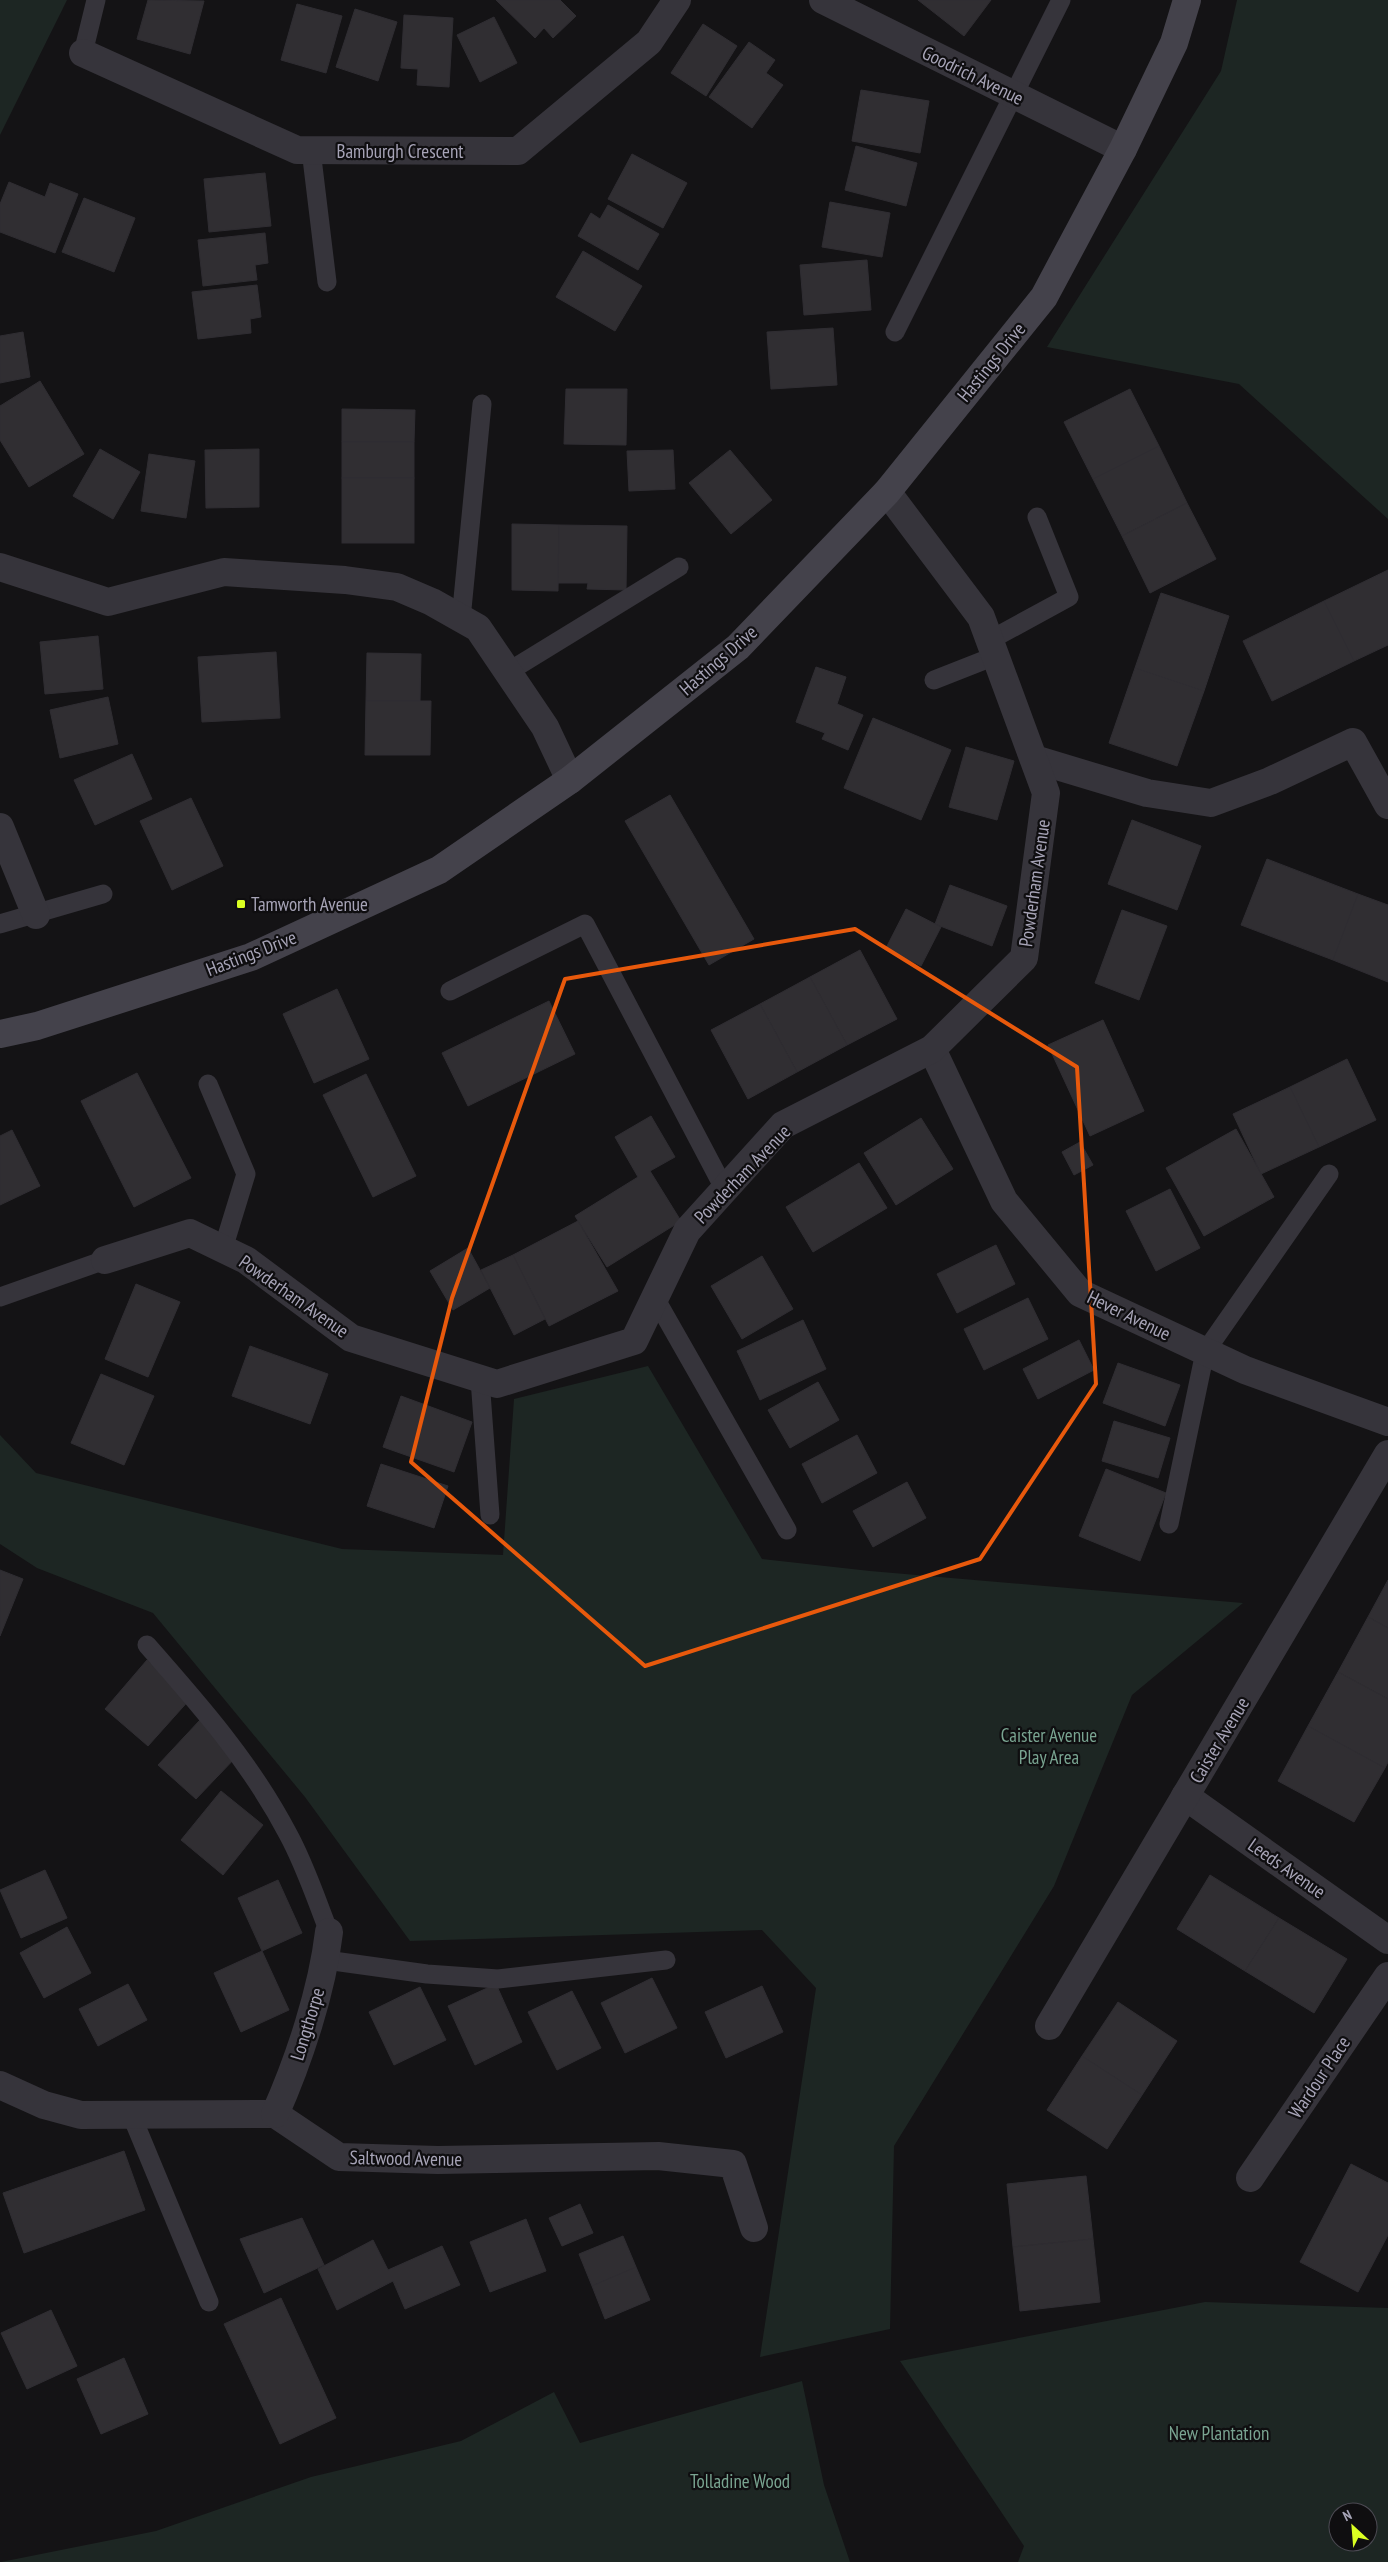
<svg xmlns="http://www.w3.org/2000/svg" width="1388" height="2562" font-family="'PT Sans Narrow',sans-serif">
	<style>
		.green { fill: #1d2623; fill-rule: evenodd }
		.building { fill: #302e32; stroke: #2f2d32 }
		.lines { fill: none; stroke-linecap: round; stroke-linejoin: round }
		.lane { stroke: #36343b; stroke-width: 19 }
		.street { stroke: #36343b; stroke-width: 28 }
		.secondary { stroke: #44424b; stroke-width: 28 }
		.marked { fill: none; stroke: #e8590c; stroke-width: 4; stroke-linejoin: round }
		.poi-dot { fill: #daff22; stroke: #0f0e10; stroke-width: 2 }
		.labels { text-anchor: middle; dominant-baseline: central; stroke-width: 4.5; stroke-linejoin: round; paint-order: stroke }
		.street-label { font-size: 19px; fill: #a7a4b7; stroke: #0f0e10 }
		.poi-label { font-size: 19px; fill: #a7a4b7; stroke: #0f0e10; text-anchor: start }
		.park-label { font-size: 19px; fill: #79a491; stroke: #0f0e10 }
	</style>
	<rect width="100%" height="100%" fill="#141315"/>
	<!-- green -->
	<g class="green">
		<path d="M 0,0 L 67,0 L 0,135 Z"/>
		<path d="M 1237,0 L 1388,0 L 1388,519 L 1239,384 L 1047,347 L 1221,71 Z"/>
		<path d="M 648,1366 L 762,1559 L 870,1571 L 1243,1603 L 1132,1695 L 1054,1886 L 894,2146 L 890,2329 L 760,2357 L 816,1988 L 762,1930 L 410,1941 L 305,1797 L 153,1613 L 37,1568 L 0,1544 L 0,1435 L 36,1473 L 342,1549 L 503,1555 L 514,1399 Z"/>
		<path d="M 1205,2302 L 1388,2308 L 1388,2562 L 1018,2562 L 1024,2546 L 900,2361 ZM 1338,2512 L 1368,2512 L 1368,2542 L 1338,2542 Z"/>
		<path d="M 802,2381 L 824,2485 L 850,2562 L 1,2562 L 156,2531 L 311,2477 L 461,2441 L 554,2392 L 580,2443 Z"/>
	</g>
	<!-- building -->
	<g class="building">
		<path d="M 148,0 L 204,1 L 190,54 L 137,39 Z"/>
		<path d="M 496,0 L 560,0 L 576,16 L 553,38 L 544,28 L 535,38 Z"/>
		<path d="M 918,0 L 991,0 L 964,36 Z"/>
		<path d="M 297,4 L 342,16 L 326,73 L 281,60 Z"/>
		<path d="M 355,9 L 397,22 L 378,81 L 336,67 Z"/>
		<path d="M 404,15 L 453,18 L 449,87 L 417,85 L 418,69 L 401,68 Z"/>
		<path d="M 494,17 L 517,63 L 480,82 L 457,35 Z"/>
		<path d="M 703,24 L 737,46 L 706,96 L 671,73 Z"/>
		<path d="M 749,42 L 775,60 L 766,73 L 783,85 L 752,128 L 709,97 Z"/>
		<path d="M 861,90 L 929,101 L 920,153 L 852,141 Z"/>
		<path d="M 856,146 L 917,163 L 906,206 L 845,190 Z"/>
		<path d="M 632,154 L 687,183 L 663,228 L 608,199 Z"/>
		<path d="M 265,173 L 271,226 L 209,232 L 204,179 Z"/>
		<path d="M 9,182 L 45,197 L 50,183 L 78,194 L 55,253 L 0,232 L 0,204 Z"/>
		<path d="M 84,198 L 135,218 L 114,272 L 62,252 Z"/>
		<path d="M 830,202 L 890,213 L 882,257 L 822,247 Z"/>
		<path d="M 608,205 L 659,234 L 638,270 L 578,236 L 591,213 L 600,219 Z"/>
		<path d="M 265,233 L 268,263 L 255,265 L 257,280 L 203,286 L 198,240 Z"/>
		<path d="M 583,251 L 642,286 L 615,331 L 556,297 Z"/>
		<path d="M 867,260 L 871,310 L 804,315 L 800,265 Z"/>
		<path d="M 257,285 L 261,317 L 250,319 L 251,333 L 198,339 L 192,292 Z"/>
		<path d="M 833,328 L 837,385 L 771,389 L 767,332 Z"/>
		<path d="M 23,332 L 30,377 L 0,383 L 0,336 Z"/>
		<path d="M 40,381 L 84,454 L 29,487 L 0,440 L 0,406 Z"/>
		<path d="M 566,389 L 627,389 L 626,445 L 564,444 Z"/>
		<path d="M 1130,389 L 1159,446 L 1093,479 L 1064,422 Z"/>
		<path d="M 342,409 L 415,410 L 414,442 L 342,442 Z"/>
		<rect x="342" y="442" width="72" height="36"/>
		<path d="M 1159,446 L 1187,503 L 1122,536 L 1093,479 Z"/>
		<path d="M 100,449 L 140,472 L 113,519 L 73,496 Z"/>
		<path d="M 259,449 L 259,507 L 206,508 L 205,450 Z"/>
		<path d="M 673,450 L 675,489 L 629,491 L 627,451 Z"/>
		<path d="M 730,450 L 772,500 L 731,534 L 689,483 Z"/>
		<path d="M 149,454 L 195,461 L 186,518 L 141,511 Z"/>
		<rect x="342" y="478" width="72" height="65"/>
		<path d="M 1187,503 L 1216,559 L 1150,593 L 1122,536 Z"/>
		<path d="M 512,524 L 559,525 L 558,591 L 512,590 Z"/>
		<path d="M 559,525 L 627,526 L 626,590 L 587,589 L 588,583 L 558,583 Z"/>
		<path d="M 1388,570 L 1388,645 L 1354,661 L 1324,601 Z"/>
		<path d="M 1161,593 L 1229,616 L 1204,691 L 1135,668 Z"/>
		<path d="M 1324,601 L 1354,661 L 1272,701 L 1243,641 Z"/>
		<path d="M 98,636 L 103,689 L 45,694 L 40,642 Z"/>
		<path d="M 276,652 L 280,718 L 202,722 L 198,657 Z"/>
		<path d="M 367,653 L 421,654 L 420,701 L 366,701 Z"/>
		<path d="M 816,667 L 846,677 L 837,704 L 863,715 L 848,750 L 822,739 L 825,733 L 796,722 Z"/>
		<path d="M 1135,668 L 1204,691 L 1177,766 L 1109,743 Z"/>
		<path d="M 108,697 L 118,744 L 60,758 L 50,710 Z"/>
		<path d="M 366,701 L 431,701 L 430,755 L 365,755 Z"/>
		<path d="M 873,718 L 951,750 L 921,820 L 844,788 Z"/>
		<path d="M 966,747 L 1014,761 L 997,820 L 949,807 Z"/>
		<path d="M 132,754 L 152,799 L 95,825 L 74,780 Z"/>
		<path d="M 670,795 L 754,939 L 709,965 L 625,821 Z"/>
		<path d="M 191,798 L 223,866 L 172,890 L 140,821 Z"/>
		<path d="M 1132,820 L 1201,846 L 1177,910 L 1108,884 Z"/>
		<path d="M 1267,859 L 1358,894 L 1333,960 L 1241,925 Z"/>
		<path d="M 950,885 L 1007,906 L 992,946 L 935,924 Z"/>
		<path d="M 1358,894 L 1388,905 L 1388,982 L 1333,960 Z"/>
		<path d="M 906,909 L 941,927 L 921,966 L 886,948 Z"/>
		<path d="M 1122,910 L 1167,926 L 1139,1000 L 1095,983 Z"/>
		<path d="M 860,950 L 897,1019 L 847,1045 L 810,977 Z"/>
		<path d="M 810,977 L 847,1045 L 797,1072 L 760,1004 Z"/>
		<path d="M 337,989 L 369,1059 L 314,1083 L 283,1014 Z"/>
		<path d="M 549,1001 L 575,1054 L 468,1106 L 442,1053 Z"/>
		<path d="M 760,1004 L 797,1072 L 748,1099 L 711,1030 Z"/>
		<path d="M 1103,1020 L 1144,1111 L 1090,1136 L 1048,1045 Z"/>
		<path d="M 1347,1059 L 1376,1120 L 1319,1147 L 1290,1087 Z"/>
		<path d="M 137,1073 L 191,1178 L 134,1207 L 81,1101 Z"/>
		<path d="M 366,1074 L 416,1176 L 373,1197 L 323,1095 Z"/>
		<path d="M 1290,1087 L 1319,1147 L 1261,1174 L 1233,1114 Z"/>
		<path d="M 651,1116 L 675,1157 L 650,1171 L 681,1221 L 607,1267 L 575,1216 L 638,1177 L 615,1137 Z"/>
		<path d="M 921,1118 L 953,1169 L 896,1205 L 864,1153 Z"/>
		<path d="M 1236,1129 L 1274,1197 L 1204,1236 L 1166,1168 Z"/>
		<path d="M 12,1130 L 40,1186 L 0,1205 L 0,1136 Z"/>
		<path d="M 1080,1142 L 1093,1165 L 1074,1175 L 1062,1152 Z"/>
		<path d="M 859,1163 L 887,1208 L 813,1252 L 786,1207 Z"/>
		<path d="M 1170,1189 L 1200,1248 L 1156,1271 L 1126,1211 Z"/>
		<path d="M 578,1221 L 618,1291 L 549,1326 L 513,1255 Z"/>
		<path d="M 996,1245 L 1015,1284 L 957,1313 L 937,1274 Z"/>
		<path d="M 468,1248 L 490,1288 L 453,1310 L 430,1271 Z"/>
		<path d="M 513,1255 L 545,1319 L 514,1335 L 481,1270 Z"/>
		<path d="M 762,1256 L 793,1309 L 742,1339 L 711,1286 Z"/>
		<path d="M 136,1284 L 180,1302 L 148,1377 L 105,1359 Z"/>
		<path d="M 1028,1298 L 1048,1339 L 984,1370 L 964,1329 Z"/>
		<path d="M 803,1320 L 826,1369 L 760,1400 L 737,1351 Z"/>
		<path d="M 1079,1340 L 1094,1370 L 1038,1399 L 1023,1369 Z"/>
		<path d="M 250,1346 L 328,1374 L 310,1424 L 232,1396 Z"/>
		<path d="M 1118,1363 L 1180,1385 L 1165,1426 L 1103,1403 Z"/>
		<path d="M 101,1374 L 154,1396 L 124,1465 L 71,1443 Z"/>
		<path d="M 818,1382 L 839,1420 L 790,1448 L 768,1410 Z"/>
		<path d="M 401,1396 L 472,1422 L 454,1472 L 383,1447 Z"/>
		<path d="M 1114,1421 L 1170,1438 L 1158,1478 L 1102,1461 Z"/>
		<path d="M 857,1435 L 877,1473 L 822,1503 L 802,1464 Z"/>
		<path d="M 381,1464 L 448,1486 L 434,1528 L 367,1506 Z"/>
		<path d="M 1106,1469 L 1166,1493 L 1140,1561 L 1079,1536 Z"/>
		<path d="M 907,1482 L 926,1518 L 873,1547 L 853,1511 Z"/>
		<path d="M 0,1570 L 23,1579 L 0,1636 Z"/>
		<path d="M 1388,1580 L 1388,1628 L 1368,1617 Z"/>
		<path d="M 1368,1617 L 1388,1628 L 1388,1699 L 1338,1672 Z"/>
		<path d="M 147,1660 L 191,1698 L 148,1746 L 105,1709 Z"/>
		<path d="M 1338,1672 L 1388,1699 L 1388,1762 L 1385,1768 L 1308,1726 Z"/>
		<path d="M 200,1720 L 238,1755 L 196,1799 L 158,1765 Z"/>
		<path d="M 1308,1726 L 1385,1768 L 1354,1822 L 1278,1781 Z"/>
		<path d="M 221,1791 L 263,1825 L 223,1875 L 181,1840 Z"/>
		<path d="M 45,1870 L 67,1918 L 21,1938 L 0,1890 Z"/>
		<path d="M 1210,1875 L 1279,1918 L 1245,1971 L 1177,1929 Z"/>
		<path d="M 278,1880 L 302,1933 L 262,1951 L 238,1898 Z"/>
		<path d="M 1279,1918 L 1347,1959 L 1314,2013 L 1245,1971 Z"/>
		<path d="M 67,1927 L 91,1973 L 44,1998 L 20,1953 Z"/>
		<path d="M 262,1951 L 289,2010 L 241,2032 L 214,1973 Z"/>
		<path d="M 652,1978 L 677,2028 L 625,2053 L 601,2003 Z"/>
		<path d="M 128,1984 L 147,2020 L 98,2046 L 79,2009 Z"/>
		<path d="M 496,1984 L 522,2042 L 475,2065 L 448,2006 Z"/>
		<path d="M 762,1986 L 783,2032 L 726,2058 L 705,2012 Z"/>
		<path d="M 420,1987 L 446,2040 L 394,2065 L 369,2012 Z"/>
		<path d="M 572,1991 L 601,2048 L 557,2070 L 528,2012 Z"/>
		<path d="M 1118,2002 L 1177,2041 L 1142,2095 L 1082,2056 Z"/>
		<path d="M 1082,2056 L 1142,2095 L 1107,2149 L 1047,2110 Z"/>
		<path d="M 124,2151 L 145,2210 L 24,2253 L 3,2193 Z"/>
		<path d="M 1351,2164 L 1388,2183 L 1388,2235 L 1358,2292 L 1300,2262 Z"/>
		<path d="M 1086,2176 L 1093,2239 L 1013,2247 L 1007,2184 Z"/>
		<path d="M 580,2204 L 593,2233 L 562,2246 L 549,2218 Z"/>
		<path d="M 302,2218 L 324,2265 L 264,2293 L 240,2239 Z"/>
		<path d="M 526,2219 L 546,2271 L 490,2292 L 470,2242 Z"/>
		<path d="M 623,2236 L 636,2267 L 592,2286 L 579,2254 Z"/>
		<path d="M 1093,2239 L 1100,2302 L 1020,2311 L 1013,2247 Z"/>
		<path d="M 373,2240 L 388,2270 L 442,2246 L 460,2285 L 405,2309 L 393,2281 L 337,2310 L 318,2269 Z"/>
		<path d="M 636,2267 L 650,2300 L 605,2319 L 592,2286 Z"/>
		<path d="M 281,2298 L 336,2418 L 280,2444 L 224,2324 Z"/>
		<path d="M 51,2310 L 77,2366 L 27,2389 L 1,2333 Z"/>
		<path d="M 124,2358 L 148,2414 L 101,2434 L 77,2379 Z"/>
	</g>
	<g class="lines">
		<!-- lane -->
		<g class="lane">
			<path d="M 83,53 L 96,0"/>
			<path d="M 311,150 L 327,282"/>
			<path d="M 895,332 L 1061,0"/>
			<path d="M 461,619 L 482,404"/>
			<path d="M 990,640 L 1069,597 L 1037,517"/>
			<path d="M 508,672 L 679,567"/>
			<path d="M 934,680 L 995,656"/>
			<path d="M 0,924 L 103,894"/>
			<path d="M 450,991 L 585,924 L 725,1190"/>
			<path d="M 208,1084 L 246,1174 L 223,1249"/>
			<path d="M 0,1297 L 105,1260"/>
			<path d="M 655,1298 L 787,1530"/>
			<path d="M 480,1379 L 490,1515"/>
			<path d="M 1169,1524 L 1205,1352 L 1329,1174"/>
			<path d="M 147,1645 C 199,1704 251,1763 288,1834 C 305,1865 316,1899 329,1932"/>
			<path d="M 326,1960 L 427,1974 L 498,1979 L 666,1960"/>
			<path d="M 131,2114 L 209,2302"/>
		</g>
		<!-- street -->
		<g class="street">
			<path d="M 823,0 L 1123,149"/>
			<path d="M 83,53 L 297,150 L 518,151 L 649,42 L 677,0"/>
			<path d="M 0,567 L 108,602 L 224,572 L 345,580 L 397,587 L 432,602 L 478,628 L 545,727 L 570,780"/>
			<path d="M 1034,759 L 1147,793 L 1211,803 L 1270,781 L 1353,742 L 1388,805"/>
			<path d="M 0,827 L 36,915"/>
			<path d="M 932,1049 L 1004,1201 L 1080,1293 L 1245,1370 L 1388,1422"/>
			<path d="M 105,1260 L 190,1233 L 246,1260 L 351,1338 L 497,1384 L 634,1341 L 687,1231 L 783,1125 L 932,1049 L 1024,958 L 1046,793 L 981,617 L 887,492"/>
			<path d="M 1185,1796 L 1388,1940"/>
			<path d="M 1049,2026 L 1388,1454"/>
			<path d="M 0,2085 L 44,2105 L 81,2115 L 275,2114 L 339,2157 L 438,2160 L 658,2156 L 733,2164 L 754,2228"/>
			<path d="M 275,2114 C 299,2060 322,1991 329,1932"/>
			<path d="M 1250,2178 L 1388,1976"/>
		</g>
		<!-- secondary -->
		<path class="secondary" d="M 0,1034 L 37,1026 L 251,957 L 439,870 L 570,780 L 738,647 L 887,492 L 1044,297 L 1123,149 L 1174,43 L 1187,0"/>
	</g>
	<!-- marked area -->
	<path class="marked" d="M 855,929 L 1077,1067 L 1096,1384 L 980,1559 L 645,1666 L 411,1462 L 452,1298 L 565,979 Z"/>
	<!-- markers -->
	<rect class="poi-dot" x="236" y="899" width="10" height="10" rx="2.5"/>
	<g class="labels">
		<!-- street labels -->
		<g class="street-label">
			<text transform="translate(973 75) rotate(26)">Goodrich Avenue</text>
			<text x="400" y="151">Bamburgh Crescent</text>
			<text transform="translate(991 362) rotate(-51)">Hastings Drive</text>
			<text transform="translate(718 660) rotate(-41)">Hastings Drive</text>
			<text transform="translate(1034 883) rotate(-82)">Powderham Avenue</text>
			<text transform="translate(251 953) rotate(-21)">Hastings Drive</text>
			<text transform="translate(742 1174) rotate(-46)">Powderham Avenue</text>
			<text transform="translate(294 1296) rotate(35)">Powderham Avenue</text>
			<text transform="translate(1129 1315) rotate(26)">Hever Avenue</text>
			<text transform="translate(1219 1740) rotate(-59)">Caister Avenue</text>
			<text transform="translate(1287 1868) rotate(35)">Leeds Avenue</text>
			<text transform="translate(307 2024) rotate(-73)">Longthorpe</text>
			<text transform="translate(1319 2077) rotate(-56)">Wardour Place</text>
			<text transform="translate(406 2158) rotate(1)">Saltwood Avenue</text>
		</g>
		<!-- poi labels -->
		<g class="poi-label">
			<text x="251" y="904">Tamworth Avenue</text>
		</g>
		<!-- park labels -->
		<g class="park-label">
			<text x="1049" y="1735">Caister Avenue<tspan x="1049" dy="22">Play Area</tspan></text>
			<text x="1219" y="2433">New Plantation</text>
			<text x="740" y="2481">Tolladine Wood</text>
		</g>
	</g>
	<!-- north arrow -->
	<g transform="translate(1353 2527) rotate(334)"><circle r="24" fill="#0f0e10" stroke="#4c4a53"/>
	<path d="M0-4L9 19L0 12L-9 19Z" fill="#daff22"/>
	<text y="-8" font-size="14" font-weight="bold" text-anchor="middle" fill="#a7a4b7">N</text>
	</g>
</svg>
